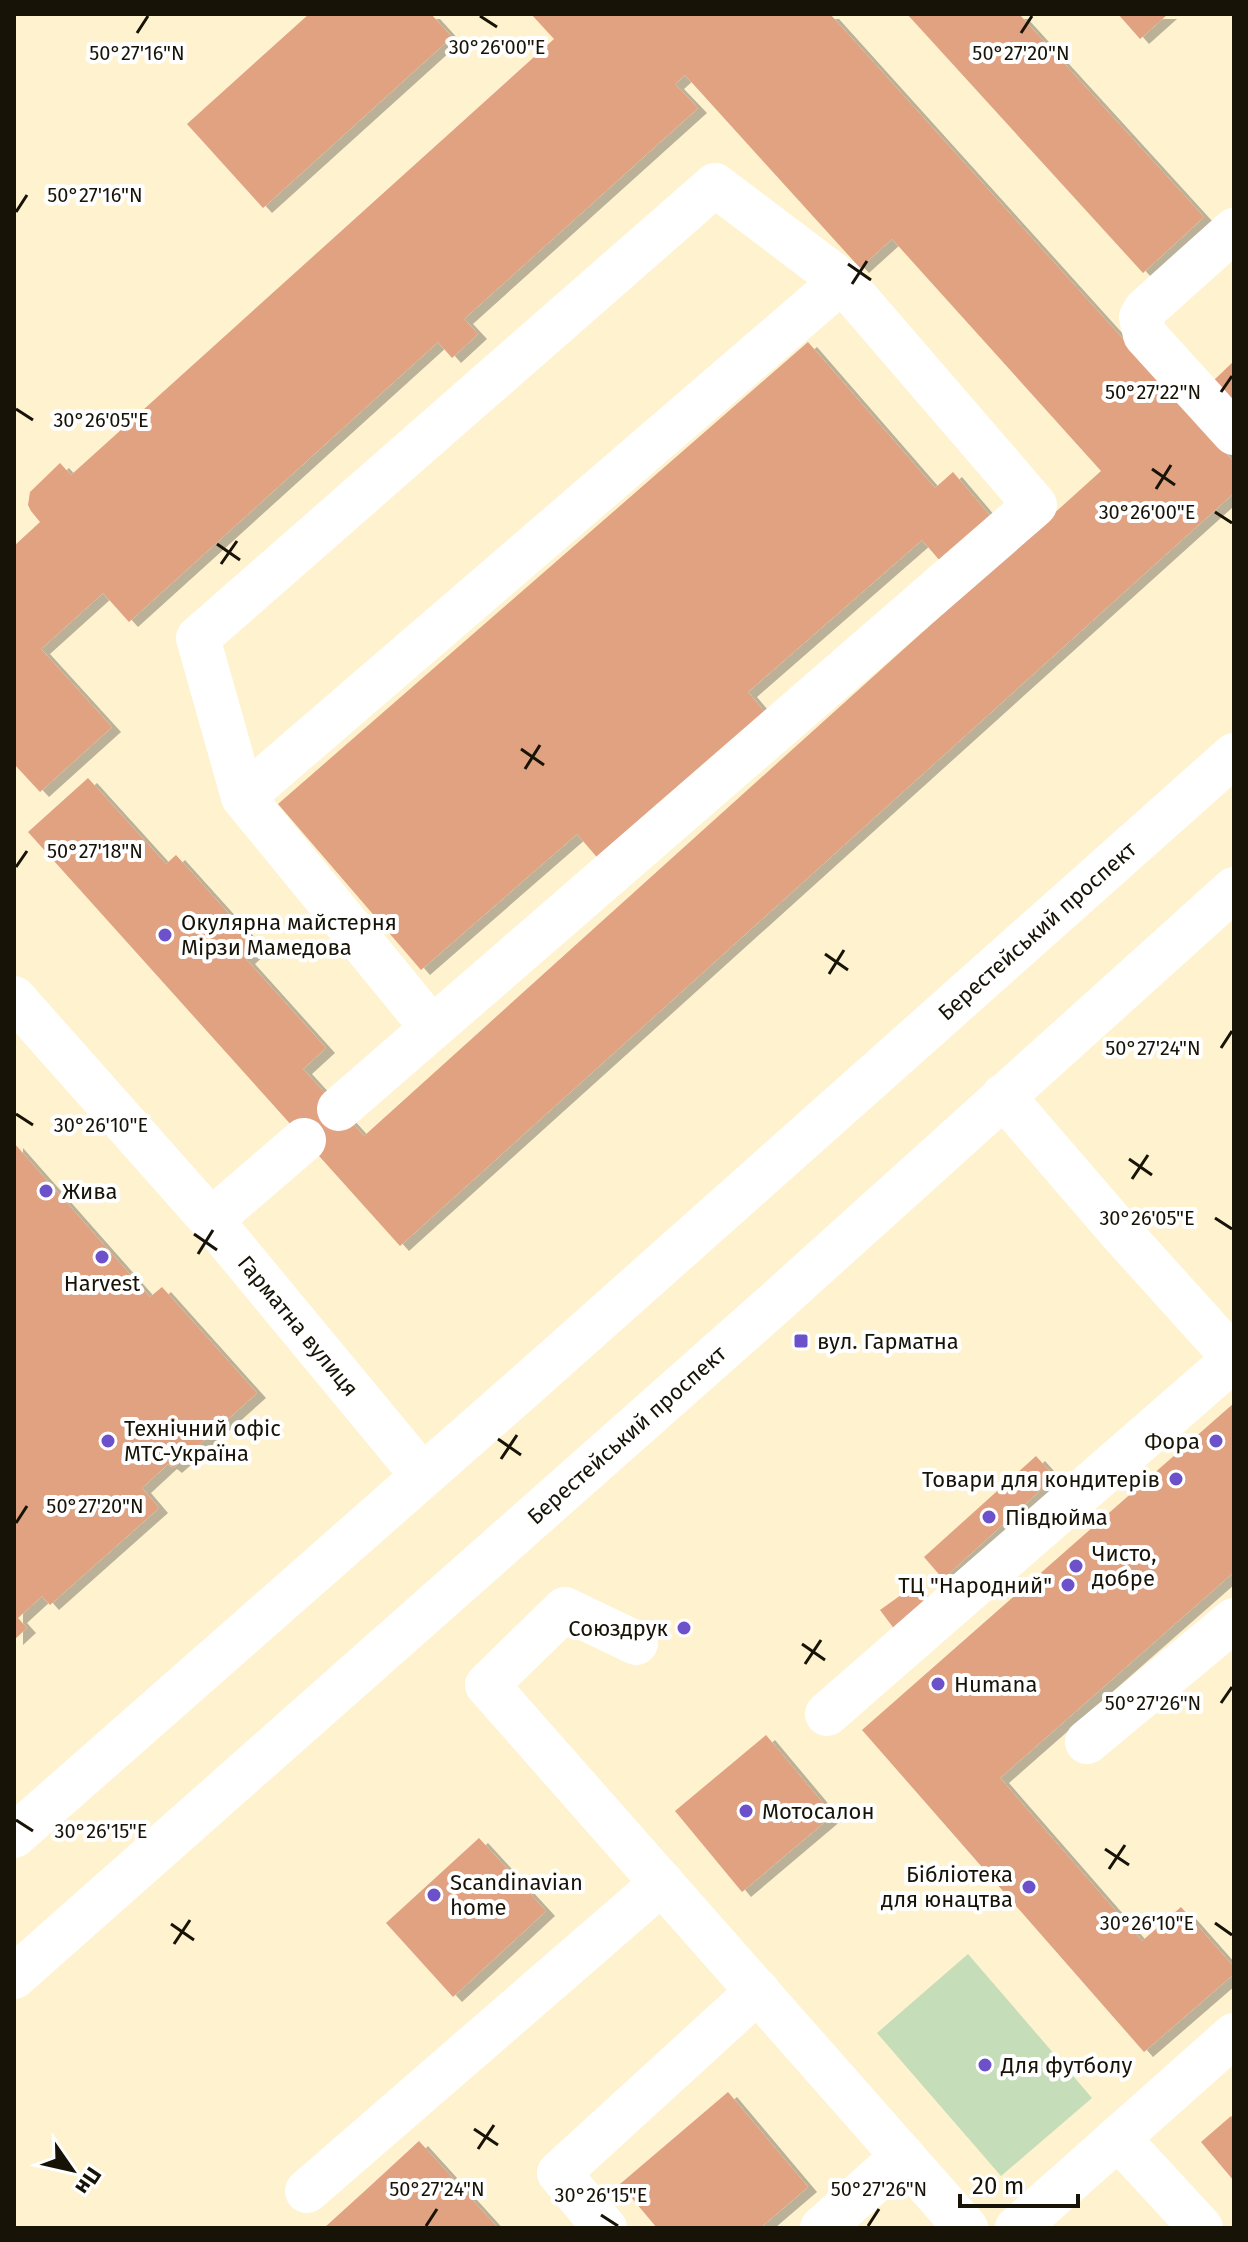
<svg xmlns="http://www.w3.org/2000/svg" width="1248" height="2242" font-family="'Fira Sans',sans-serif">
	<style>
		.green { fill: #c5ddb9 }
		.building { fill: #e0a281; filter: url(#shadow) }
		.lines { fill: none; stroke-linecap: round; stroke-linejoin: round }
		.minor { stroke: #fff; stroke-width: 44 }
		.major { stroke: #fff; stroke-width: 44 }
		.ticks { fill: none; stroke: #171307; stroke-width: 3 }
		.poi-dot { fill: #6c51cb; stroke: #fff; stroke-width: 3 }
		.labels { text-anchor: middle; dominant-baseline: central; stroke-width: 8; stroke-linejoin: round; paint-order: stroke }
		.poi-label { font-size: 22px; fill: #171307; stroke: #fff; text-anchor: start }
		.street-label { font-size: 22px; fill: #171307; stroke: #fff }
		.ticks-label { font-size: 20px; text-anchor: middle; fill: #171307; stroke: #fff; stroke-width: 8; stroke-linejoin: round; paint-order: stroke }
	</style>
	<defs>
		<filter id="shadow"><feDropShadow dx="9" dy="5" stdDeviation="0" flood-color="#0004"/></filter>
	</defs>
	<rect width="100%" height="100%" fill="#fef2cf"/>
	<!-- green -->
	<path class="green" d="M 968,1954 L 1092,2098 L 1001,2176 L 877,2033 Z"/>
	<!-- building -->
	<g class="building">
		<path d="M 309,14 L 431,14 L 452,37 L 263,208 L 187,124 Z"/>
		<path d="M 531,14 L 830,14 L 1234,462 L 1234,493 L 400,1246 L 28,832 L 88,778 L 166,864 L 176,855 L 259,947 L 246,959 L 326,1048 L 303,1069 L 364,1136 L 1101,471 L 892,239 L 860,268 L 685,75 L 675,84 L 698,108 L 464,319 L 478,334 L 452,358 L 438,342 L 129,622 L 103,593 L 41,649 L 112,727 L 40,792 L 14,764 L 14,546 L 40,522 L 31,511 L 28,505 L 30,492 L 60,463 L 71,475 L 554,39 Z"/>
		<path d="M 907,14 L 1019,14 L 1204,217 L 1143,273 Z"/>
		<path d="M 1118,14 L 1168,14 L 1140,39 Z"/>
		<path d="M 808,342 L 935,488 L 953,472 L 992,518 L 941,562 L 922,540 L 748,692 L 768,716 L 601,862 L 577,834 L 421,970 L 278,804 Z"/>
		<path d="M 1234,361 L 1234,405 L 1212,382 Z"/>
		<path d="M 14,1143 L 150,1297 L 162,1287 L 257,1393 L 173,1468 L 168,1464 L 142,1488 L 159,1508 L 50,1605 L 42,1596 L 18,1618 L 27,1628 L 14,1640 Z"/>
		<path d="M 1234,1403 L 1234,1572 L 1000,1778 L 1142,1941 L 1181,1907 L 1234,1967 L 1234,1974 L 1144,2052 L 862,1730 Z"/>
		<path d="M 1036,1456 L 1055,1477 L 943,1579 L 924,1557 Z"/>
		<path d="M 915,1585 L 929,1604 L 895,1630 L 880,1610 Z"/>
		<path d="M 766,1735 L 833,1815 L 742,1892 L 675,1811 Z"/>
		<path d="M 479,1838 L 546,1911 L 453,1997 L 386,1923 Z"/>
		<path d="M 728,2092 L 808,2187 L 760,2228 L 657,2228 L 620,2184 Z"/>
		<path d="M 1231,2116 L 1234,2120 L 1234,2181 L 1201,2142 Z"/>
		<path d="M 419,2141 L 498,2228 L 324,2228 L 368,2188 Z"/>
	</g>
	<g class="lines">
		<!-- minor -->
		<g class="minor">
			<path d="M 1234,230 L 1146,309 L 1141,317 L 1145,335 L 1234,433"/>
			<path d="M 243,797 L 842,281"/>
			<path id="s1" d="M 14,998 L 211,1220 L 422,1475"/>
			<path d="M 1003,1096 L 1121,1233 L 1234,1358"/>
			<path d="M 339,1109 L 1035,505 L 842,281 L 715,185 L 198,638 L 243,797 L 432,1028"/>
			<path d="M 211,1220 L 304,1140"/>
			<path d="M 636,1643 L 565,1609 L 487,1685 L 966,2228"/>
			<path d="M 827,1714 L 1234,1359"/>
			<path d="M 1087,1742 L 1234,1620"/>
			<path d="M 1118,2138 L 1201,2228"/>
			<path d="M 307,2191 L 662,1883"/>
			<path d="M 605,2228 L 559,2173 L 758,1991"/>
			<path d="M 822,2228 L 903,2156"/>
			<path d="M 1017,2228 L 1234,2035"/>
		</g>
		<!-- major -->
		<g class="major">
			<path id="s2" d="M 14,1836 L 532,1380 L 1234,755"/>
			<path id="s3" d="M 14,1977 L 774,1304 L 1234,889"/>
		</g>
	</g>
	<!-- ticks -->
	<path class="ticks" d="M 480,16 L 497,27M 137,33 L 148,16M 1021,33 L 1032,16M 16,212 L 27,195M 848,264 L 871,280M 852,284 L 867,261M 1221,392 L 1232,376M 16,409 L 33,420M 1152,469 L 1175,485M 1156,489 L 1171,465M 1215,512 L 1232,523M 217,544 L 240,560M 221,564 L 237,541M 521,749 L 544,765M 525,769 L 540,745M 16,867 L 27,851M 825,954 L 848,970M 829,974 L 844,950M 1221,1048 L 1232,1031M 16,1114 L 33,1125M 1129,1159 L 1152,1175M 1132,1179 L 1148,1155M 1215,1218 L 1232,1229M 194,1234 L 217,1250M 198,1254 L 213,1230M 498,1439 L 521,1455M 501,1459 L 517,1435M 16,1523 L 27,1506M 802,1644 L 825,1660M 805,1664 L 821,1640M 1221,1703 L 1232,1687M 16,1820 L 33,1831M 1105,1849 L 1129,1865M 1109,1869 L 1125,1845M 1215,1923 L 1232,1935M 171,1924 L 194,1940M 174,1944 L 190,1920M 474,2129 L 498,2145M 478,2149 L 494,2125M 601,2215 L 618,2226M 426,2226 L 437,2209M 868,2226 L 879,2209"/>
	<!-- markers -->
	<g class="poi-dot">
		<circle cx="165" cy="935" r="8"/>
		<circle cx="46" cy="1191" r="8"/>
		<circle cx="102" cy="1257" r="8"/>
		<rect x="793" y="1333" width="16" height="16" rx="4"/>
		<circle cx="108" cy="1441" r="8"/>
		<circle cx="1216" cy="1441" r="8"/>
		<circle cx="1176" cy="1479" r="8"/>
		<circle cx="989" cy="1517" r="8"/>
		<circle cx="1076" cy="1566" r="8"/>
		<circle cx="1068" cy="1585" r="8"/>
		<circle cx="684" cy="1628" r="8"/>
		<circle cx="938" cy="1684" r="8"/>
		<circle cx="746" cy="1811" r="8"/>
		<circle cx="1029" cy="1887" r="8"/>
		<circle cx="434" cy="1895" r="8"/>
		<circle cx="985" cy="2065" r="8"/>
	</g>
	<g class="labels">
		<!-- poi labels -->
		<g class="poi-label">
			<text x="181" y="922">Окулярна майстерня<tspan x="181" dy="25">Мірзи Мамедова</tspan></text>
			<text x="62" y="1191">Жива</text>
			<text x="102" y="1283" text-anchor="middle">Harvest</text>
			<text x="817" y="1341">вул. Гарматна</text>
			<text x="124" y="1428">Технічний офіс<tspan x="124" dy="25">МТС-Україна</tspan></text>
			<text x="1200" y="1441" text-anchor="end">Фора</text>
			<text x="1160" y="1479" text-anchor="end">Товари для кондитерів</text>
			<text x="1005" y="1517">Півдюйма</text>
			<text x="1092" y="1553">Чисто,<tspan x="1092" dy="25">добре</tspan></text>
			<text x="1052" y="1585" text-anchor="end">ТЦ "Народний"</text>
			<text x="668" y="1628" text-anchor="end">Союздрук</text>
			<text x="954" y="1684">Humana</text>
			<text x="762" y="1811">Мотосалон</text>
			<text x="1013" y="1874" text-anchor="end">Бібліотека<tspan x="1013" dy="25">для юнацтва</tspan></text>
			<text x="450" y="1882">Scandinavian<tspan x="450" dy="25">home</tspan></text>
			<text x="1001" y="2065">Для футболу</text>
		</g>
		<!-- street labels -->
		<g class="street-label">
			<text stroke="none"><textPath href="#s2" startOffset="1366">Берестейський проспект</textPath></text>
			<text stroke="none"><textPath href="#s1" startOffset="434">Гарматна вулиця</textPath></text>
			<text stroke="none"><textPath href="#s3" startOffset="818">Берестейський проспект</textPath></text>
		</g>
	</g>
	<g class="ticks-label">
		<text x="497" y="54">30°26'00"E</text>
		<text x="137" y="60">50°27'16"N</text>
		<text x="1021" y="60">50°27'20"N</text>
		<text x="95" y="202">50°27'16"N</text>
		<text x="1153" y="399">50°27'22"N</text>
		<text x="101" y="427">30°26'05"E</text>
		<text x="1147" y="519">30°26'00"E</text>
		<text x="95" y="858">50°27'18"N</text>
		<text x="1153" y="1055">50°27'24"N</text>
		<text x="101" y="1132">30°26'10"E</text>
		<text x="1147" y="1225">30°26'05"E</text>
		<text x="95" y="1513">50°27'20"N</text>
		<text x="1153" y="1710">50°27'26"N</text>
		<text x="101" y="1838">30°26'15"E</text>
		<text x="1147" y="1930">30°26'10"E</text>
		<text x="437" y="2196">50°27'24"N</text>
		<text x="879" y="2196">50°27'26"N</text>
		<text x="601" y="2202">30°26'15"E</text>
	</g>
	<!-- border -->
	<rect width="1248" height="2242" fill="none" stroke="#171307" stroke-width="32"/>
	<!-- north arrow -->
	<g transform="translate(72 2170) rotate(124)" stroke="#ffffff" stroke-width="6" paint-order="stroke">
	<path d="M0-6L14 30L0 20L-14 30Z" fill="#171307"/>
	<text y="-12" font-size="22" font-weight="bold" text-anchor="middle" fill="#171307">Пн</text>
	</g>
	<!-- scale -->
	<path d="M960 2194v12h118v-12" fill="none" stroke="#171307" stroke-width="4"/>
	<text x="972" y="2194" font-size="24" fill="#171307" stroke="#ffffff" stroke-width="6" paint-order="stroke">20 m</text>
</svg>
